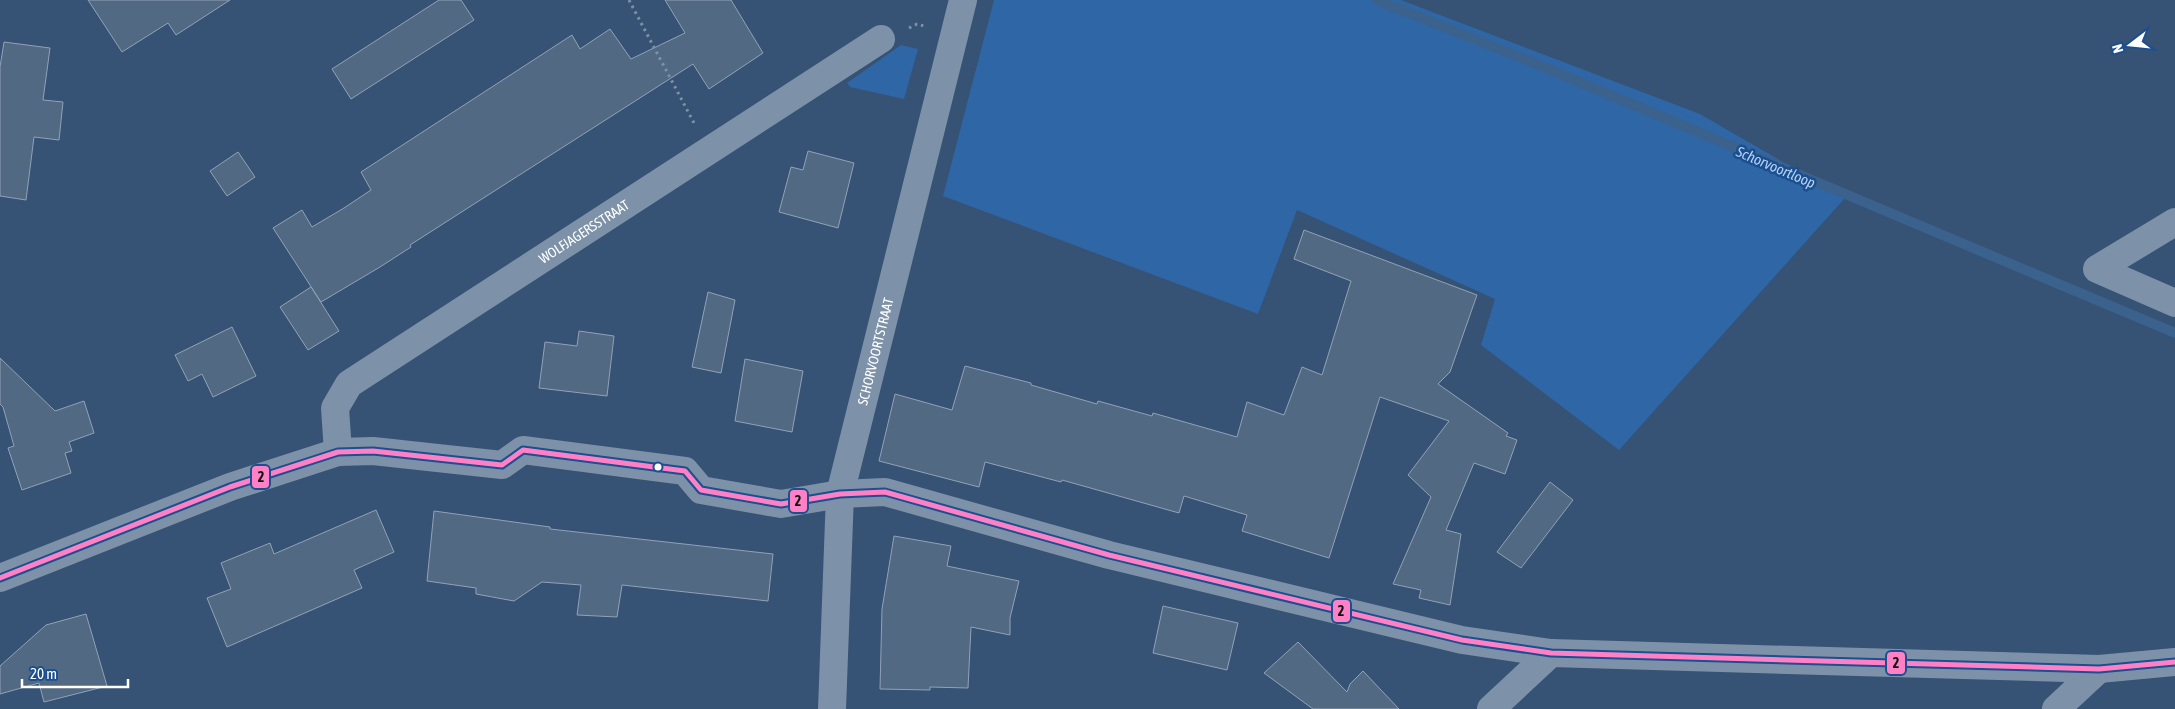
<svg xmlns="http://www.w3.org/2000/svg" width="2175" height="709" font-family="'Asap Condensed',sans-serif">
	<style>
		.green { fill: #2f66a5 }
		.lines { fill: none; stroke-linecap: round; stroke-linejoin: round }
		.stream { stroke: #3b618d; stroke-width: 10 }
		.building { fill: #526984; stroke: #92a2b6 }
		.path { stroke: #7d92a8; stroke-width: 3; stroke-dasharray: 2.5 4; stroke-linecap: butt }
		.minor { stroke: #7d92a8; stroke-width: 28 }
		.bus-1-casing { stroke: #1b4f8f; stroke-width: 9 }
		.bus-1 { stroke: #ff80c5; stroke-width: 5 }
		.bus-dot { fill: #fff; stroke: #1b4f8f; stroke-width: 2 }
		.labels { text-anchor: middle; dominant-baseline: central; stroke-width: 5; stroke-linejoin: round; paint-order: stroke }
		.street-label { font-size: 14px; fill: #fff; stroke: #1b4f8f }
		.water-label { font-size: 15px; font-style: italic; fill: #b5d3f5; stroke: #1b4f8f }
		.line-badge { stroke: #1b4f8f; stroke-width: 2 }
		.pale-badge-label { font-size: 14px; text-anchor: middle; font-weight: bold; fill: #111 }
	</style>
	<rect width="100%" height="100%" fill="#365274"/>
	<!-- green -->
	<g class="green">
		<path d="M 994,0 L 1401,0 L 1700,114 L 1845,198 L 1619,450 L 1481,345 L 1495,299 L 1297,210 L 1258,314 L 943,196 Z"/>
		<path d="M 901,45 L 918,49 L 904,99 L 850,87 L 847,83 Z"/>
	</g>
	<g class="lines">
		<!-- stream -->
		<path class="stream" d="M 1377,0 L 1532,62 L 2175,333"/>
	</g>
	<!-- building -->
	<g class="building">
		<path d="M 88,0 L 230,0 L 176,35 L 168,23 L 122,52 Z"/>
		<path d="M 439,0 L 461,0 L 474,20 L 351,99 L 332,69 Z"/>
		<path d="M 665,0 L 731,0 L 763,53 L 709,89 L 693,64 L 410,245 L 411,247 L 380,267 L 321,302 L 273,228 L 302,210 L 312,227 L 344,208 L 371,190 L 361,172 L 572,35 L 580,49 L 610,29 L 631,59 L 685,33 Z"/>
		<path d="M 4,42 L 50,48 L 43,100 L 63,102 L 59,140 L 34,137 L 26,200 L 0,196 L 0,67 Z"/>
		<path d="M 808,151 L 854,163 L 838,228 L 779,212 L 791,167 L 803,170 Z"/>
		<path d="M 238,152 L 255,177 L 227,196 L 210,171 Z"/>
		<path d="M 1304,230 L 1477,295 L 1450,372 L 1438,384 L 1508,433 L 1506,436 L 1517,440 L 1505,474 L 1474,463 L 1446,530 L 1461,534 L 1450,605 L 1419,598 L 1421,590 L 1393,584 L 1431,497 L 1408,475 L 1449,421 L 1380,397 L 1329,558 L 1242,531 L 1247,515 L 1184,496 L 1179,513 L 1062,480 L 1061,482 L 985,462 L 979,487 L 879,461 L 895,394 L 952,410 L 965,366 L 1031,383 L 1031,385 L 1097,404 L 1098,401 L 1152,416 L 1153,413 L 1237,437 L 1247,402 L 1284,415 L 1302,367 L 1322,375 L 1351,281 L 1294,259 Z"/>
		<path d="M 311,287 L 339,331 L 308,350 L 280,307 Z"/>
		<path d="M 708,292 L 735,300 L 721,373 L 692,367 Z"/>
		<path d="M 232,327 L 256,376 L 213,397 L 202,374 L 188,381 L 175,355 Z"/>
		<path d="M 579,331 L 614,336 L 607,396 L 539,388 L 545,342 L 577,346 Z"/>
		<path d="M 0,358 L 55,411 L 84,401 L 94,433 L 69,442 L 72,451 L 65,453 L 71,473 L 22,490 L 8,448 L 14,446 L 3,407 L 0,404 Z"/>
		<path d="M 745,359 L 803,371 L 792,432 L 735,421 Z"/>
		<path d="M 1550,482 L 1573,500 L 1521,568 L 1497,552 Z"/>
		<path d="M 376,510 L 394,552 L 354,570 L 362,588 L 227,647 L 207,598 L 231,589 L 221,563 L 270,543 L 274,554 Z"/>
		<path d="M 434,511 L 550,527 L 550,529 L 773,554 L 768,601 L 622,585 L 617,617 L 577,615 L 581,585 L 542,582 L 514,601 L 476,594 L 476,588 L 427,581 Z"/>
		<path d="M 894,536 L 951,546 L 947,566 L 1019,581 L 1010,618 L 1010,635 L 971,627 L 968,688 L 930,687 L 930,690 L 880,689 L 882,609 Z"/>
		<path d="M 1163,606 L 1238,623 L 1227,670 L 1153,653 Z"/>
		<path d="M 86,614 L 107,686 L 44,702 L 39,683 L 0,694 L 0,666 L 46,625 Z"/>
		<path d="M 1298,642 L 1347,692 L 1350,684 L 1363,671 L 1399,709 L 1313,709 L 1264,673 Z"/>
	</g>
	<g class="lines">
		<!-- path -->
		<g class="path">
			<path d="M 629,0 L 694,123"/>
			<path d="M 909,28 L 917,24 L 924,26"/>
		</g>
		<!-- minor -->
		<g class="minor">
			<path d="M 2175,222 L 2097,269 L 2175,303"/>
			<path id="s1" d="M 338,452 L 335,408 L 349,384 L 881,39"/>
			<path d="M 0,578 L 230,487 L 338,452 L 373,451 L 502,465 L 523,450 L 685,471 L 701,490 L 781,504 L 840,494 L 885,492 L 1109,555 L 1462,640 L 1551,653 L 2099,669 L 2175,662"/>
			<path id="s2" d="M 832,709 L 840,494 L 963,0"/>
			<path d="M 1491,709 L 1551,653"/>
			<path d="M 2056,709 L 2099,669"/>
		</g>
		<!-- bus-1 casing -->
		<g class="bus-1-casing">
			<path id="bus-1" d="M 0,578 L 230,487 L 338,452 L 373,451 L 502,465 L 523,450 L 685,471 L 701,490 L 781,504 L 840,494 L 885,492 L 1109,555 L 1462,640 L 1551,653 L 2099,669 L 2175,662"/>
		</g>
		<!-- bus-1 -->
		<use href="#bus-1" class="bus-1"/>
	</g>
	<!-- markers -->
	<circle class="bus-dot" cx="658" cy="467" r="4.5"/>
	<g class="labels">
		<!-- street labels -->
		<g class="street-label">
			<text stroke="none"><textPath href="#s1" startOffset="352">WOLFJAGERSSTRAAT</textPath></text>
			<text stroke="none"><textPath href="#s2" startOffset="362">SCHORVOORTSTRAAT</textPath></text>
		</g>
		<!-- water labels -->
		<g class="water-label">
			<text transform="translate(1776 167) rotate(23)">Schorvoortloop</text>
		</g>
	</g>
	<g class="line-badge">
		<rect x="251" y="465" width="19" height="24" rx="5" fill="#ff80c5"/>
		<rect x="789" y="489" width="19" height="24" rx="5" fill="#ff80c5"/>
		<rect x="1332" y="599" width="19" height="24" rx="5" fill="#ff80c5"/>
		<rect x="1886" y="651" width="20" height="24" rx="5" fill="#ff80c5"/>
	</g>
	<g class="pale-badge-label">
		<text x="261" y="482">2</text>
		<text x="798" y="506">2</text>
		<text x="1341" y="616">2</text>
		<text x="1896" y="668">2</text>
	</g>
	<!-- north arrow -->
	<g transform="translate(2130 45) rotate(254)" stroke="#1b4f8f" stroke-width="4" paint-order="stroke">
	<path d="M0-4L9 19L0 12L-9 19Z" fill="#ffffff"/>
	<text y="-8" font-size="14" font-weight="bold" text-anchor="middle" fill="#ffffff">N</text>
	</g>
	<!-- scale -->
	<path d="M22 679v8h106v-8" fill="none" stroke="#ffffff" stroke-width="2.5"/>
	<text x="30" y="679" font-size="15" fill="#ffffff" stroke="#1b4f8f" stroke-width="4" paint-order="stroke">20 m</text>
</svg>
